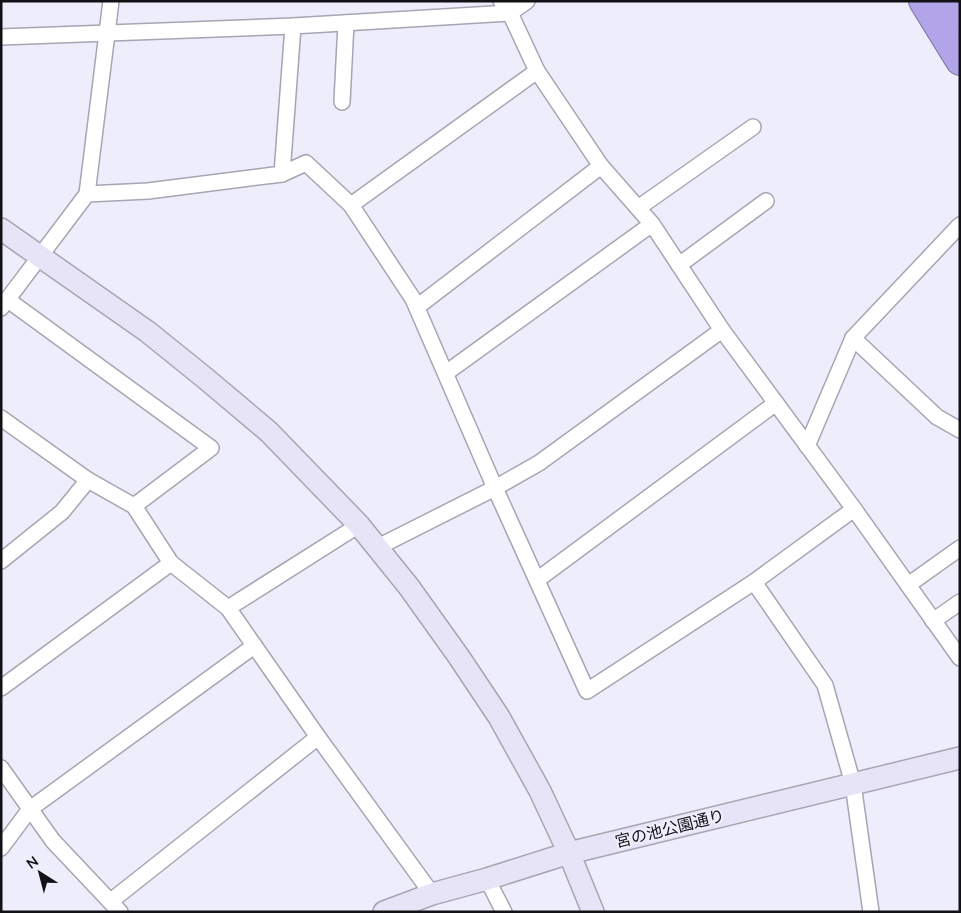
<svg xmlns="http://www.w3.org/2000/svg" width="961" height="913" font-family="'Nunito Sans','Noto Sans JP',sans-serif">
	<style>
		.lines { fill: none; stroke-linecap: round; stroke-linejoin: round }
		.street-casing { stroke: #a6a5b2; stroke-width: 18 }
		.secondary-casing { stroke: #a6a5b2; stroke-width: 24 }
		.highway-casing { stroke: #79719f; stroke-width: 30 }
		.street { stroke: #fff; stroke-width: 15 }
		.secondary { stroke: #e8e4f8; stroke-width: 21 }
		.highway { stroke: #b1a4e9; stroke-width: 28 }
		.labels { text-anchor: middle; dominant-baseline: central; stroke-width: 4.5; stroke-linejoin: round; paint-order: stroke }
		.street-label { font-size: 16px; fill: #121116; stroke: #eeedfb }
	</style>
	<rect width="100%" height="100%" fill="#eeedfb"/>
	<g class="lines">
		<!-- street casing -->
		<g class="street-casing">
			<g id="street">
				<path d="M 501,1 L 510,13 L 537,71 L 601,166 L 652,224 L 722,330 L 854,509 L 960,658"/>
				<path d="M 1,37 L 293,26 L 510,13 L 527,1"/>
				<path d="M 342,102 L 346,23"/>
				<path d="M 282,174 L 293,26"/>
				<path d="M 87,194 L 111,1"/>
				<path d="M 351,205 L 537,71"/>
				<path d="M 638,208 L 753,127"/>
				<path d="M 679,265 L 766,201"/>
				<path d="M 8,300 L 211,448 L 134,506"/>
				<path d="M 417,307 L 601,166"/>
				<path d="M 1,308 L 87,194 L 148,191 L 282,174 L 306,163 L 351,205 L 413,299 L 495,488 L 587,691 L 754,582 L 854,509"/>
				<path d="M 853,338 L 937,417 L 960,430"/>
				<path d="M 446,373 L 652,224"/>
				<path d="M 1,418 L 88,480 L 134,506 L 171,563 L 1,688"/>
				<path d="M 807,446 L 853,338 L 960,225"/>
				<path d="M 359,525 L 228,608 L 318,737 L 432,894"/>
				<path d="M 378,547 L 495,488 L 539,463 L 722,330"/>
				<path d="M 1,561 L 62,512 L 88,480"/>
				<path d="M 171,563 L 228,608"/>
				<path d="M 537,580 L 776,403"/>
				<path d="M 754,582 L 825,685 L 853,784 L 871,912"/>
				<path d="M 908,585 L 960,548"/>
				<path d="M 933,621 L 960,602"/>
				<path d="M 1,768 L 53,841 L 120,912"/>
				<path d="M 1,848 L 30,809 L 254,646"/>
				<path d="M 487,879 L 504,912"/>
				<path d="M 111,901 L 318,737"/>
			</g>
		</g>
		<!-- secondary casing -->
		<g class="secondary-casing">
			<g id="secondary">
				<path d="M 1,229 L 148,332 L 205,378 L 269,432 L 359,525 L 409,587 L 459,657 L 499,717 L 540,791 L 569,853 L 593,912"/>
				<path d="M 384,912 L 432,894 L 487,879 L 569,853 L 960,758"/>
			</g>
		</g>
		<!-- highway casing -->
		<g class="highway-casing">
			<g id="highway">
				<path d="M 923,1 L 960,61"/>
				<path d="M 950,1 L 960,18"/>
			</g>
		</g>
		<!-- street -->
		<use href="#street" class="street"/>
		<!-- secondary -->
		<use href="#secondary" class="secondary"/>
		<!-- highway -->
		<use href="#highway" class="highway"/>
	</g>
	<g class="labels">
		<!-- street labels -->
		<g class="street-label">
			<text transform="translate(670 829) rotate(-14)">宮の池公園通り</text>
		</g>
	</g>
	<!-- border -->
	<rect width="961" height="913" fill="none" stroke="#121116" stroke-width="5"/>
	<!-- north arrow -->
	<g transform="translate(40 873) rotate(324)" stroke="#eeedfb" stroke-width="4" paint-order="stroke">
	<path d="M0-4L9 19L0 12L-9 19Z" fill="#121116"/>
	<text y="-8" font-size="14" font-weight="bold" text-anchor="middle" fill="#121116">N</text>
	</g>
</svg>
